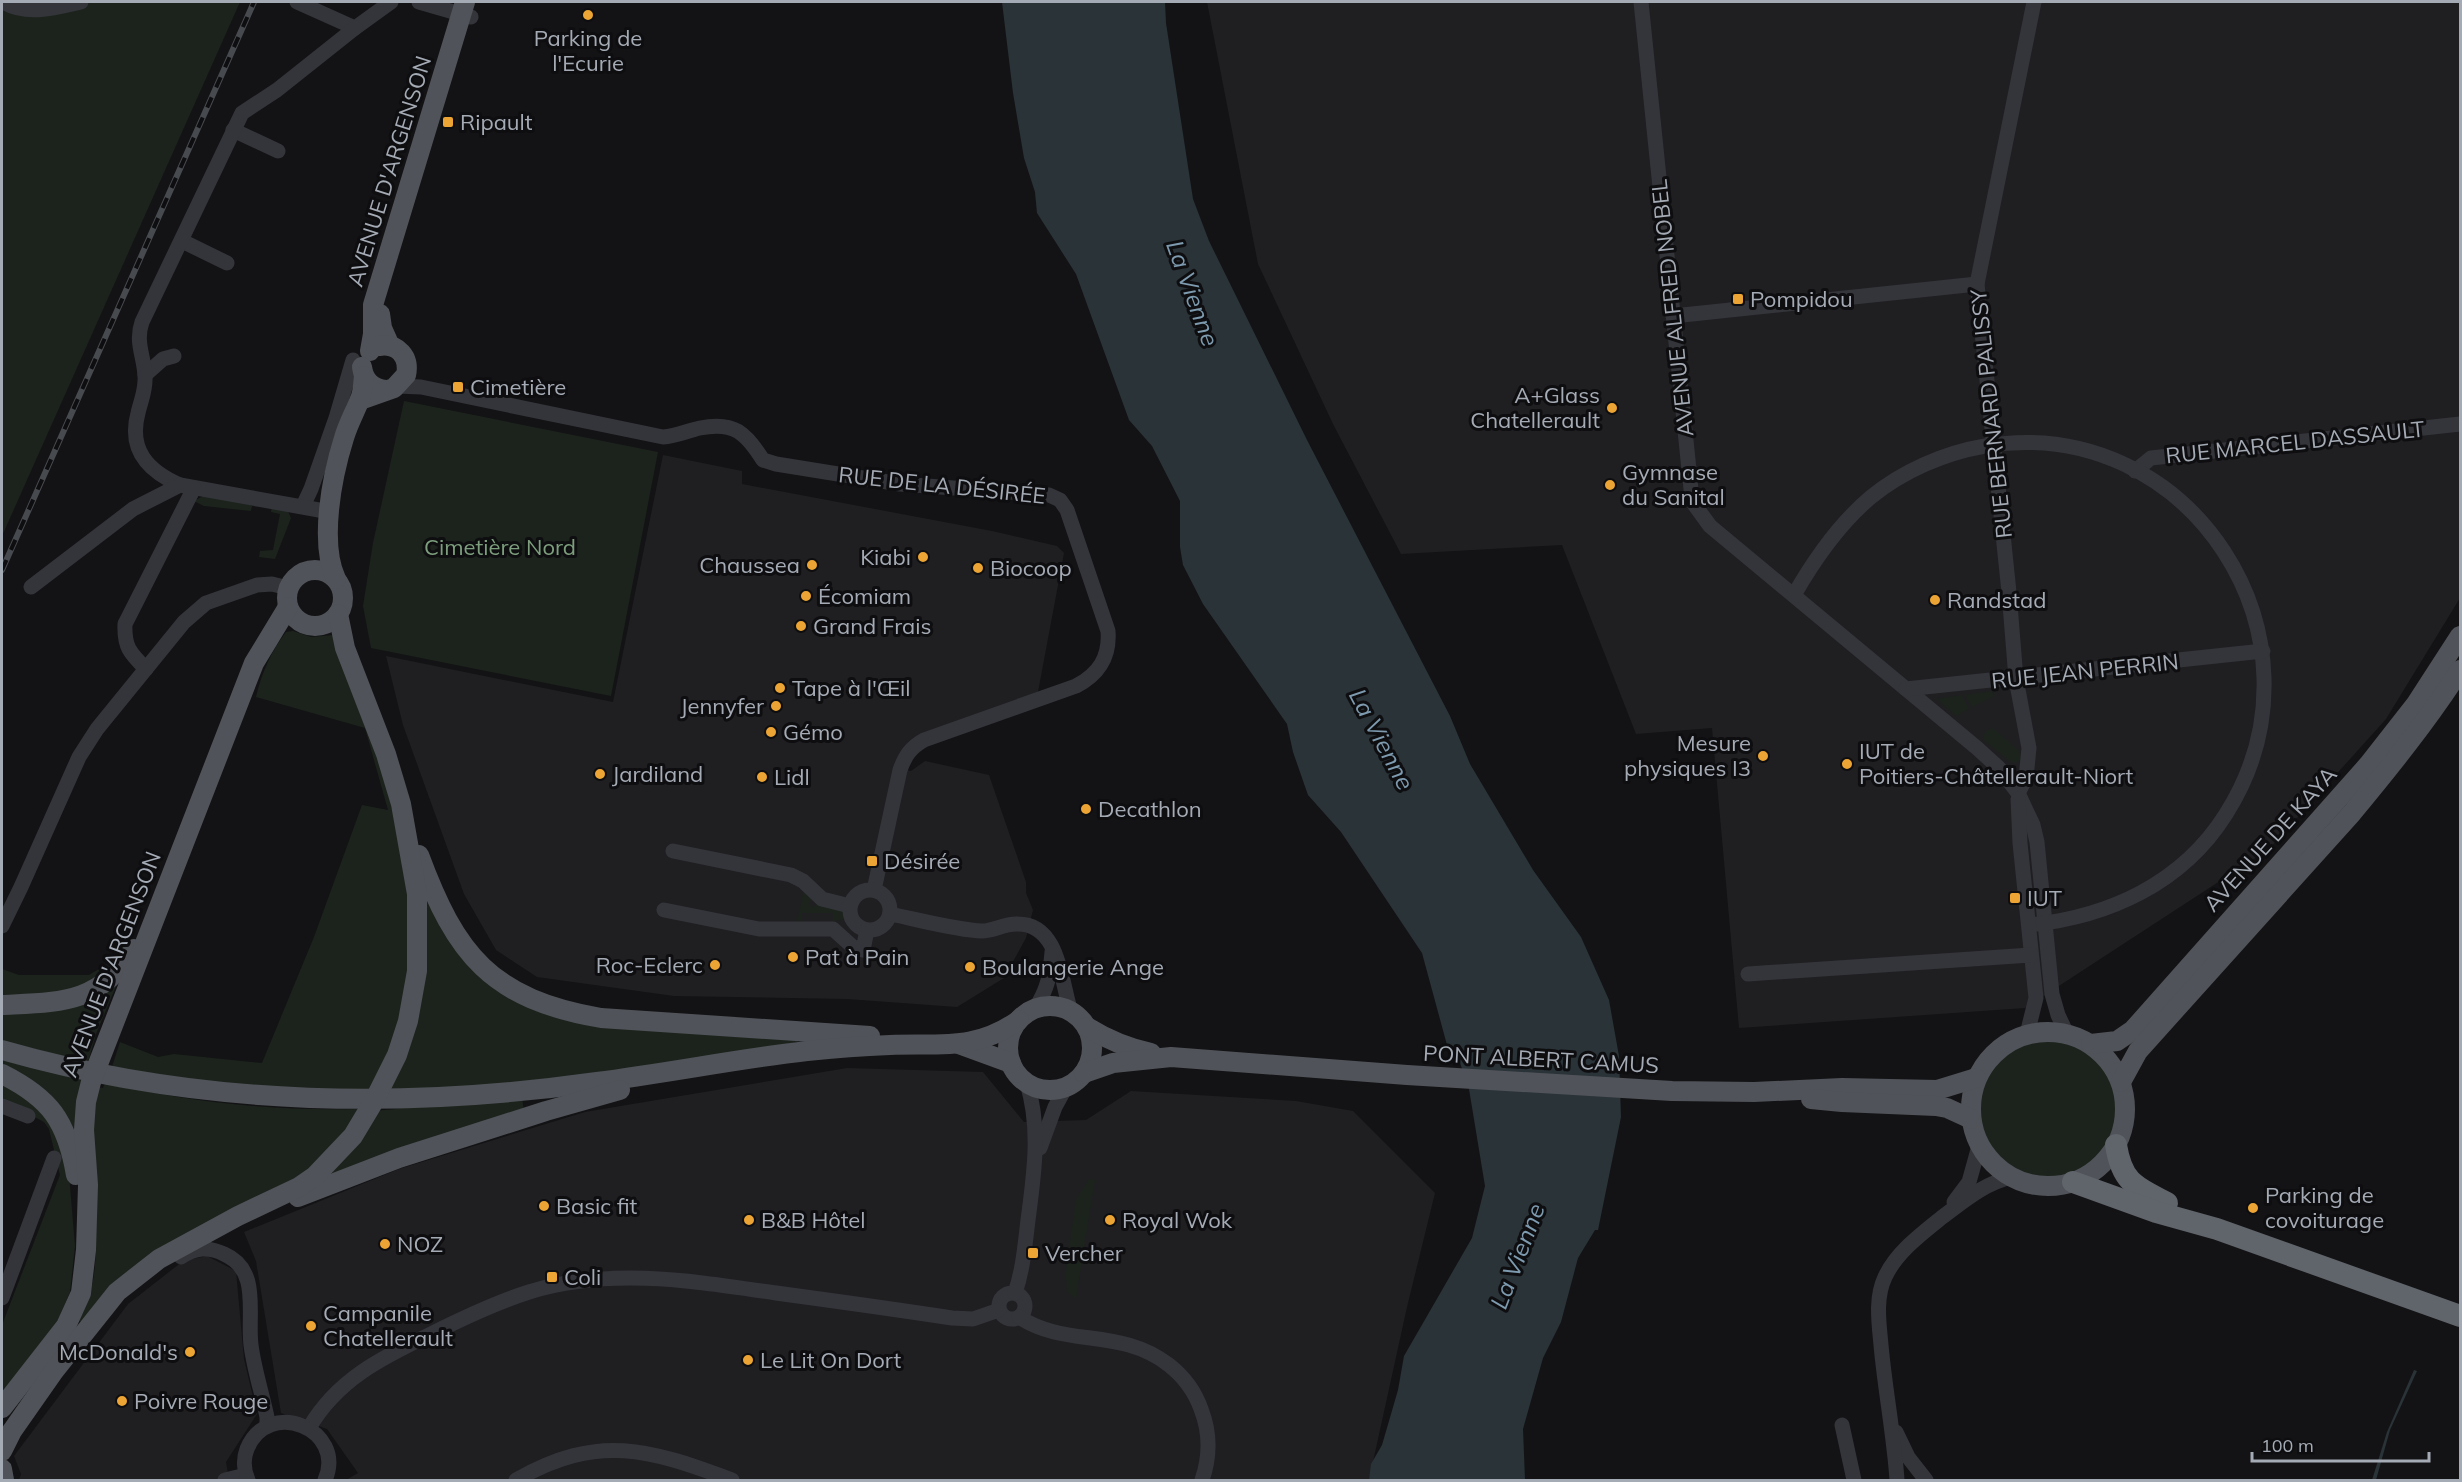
<svg xmlns="http://www.w3.org/2000/svg" width="2462" height="1482" font-family="Mulish,sans-serif">
	<style>
		.built { fill: #1f1f22 }
		.green { fill: #1c231c }
		.water { fill: #2a3338 }
		.lines { fill: none; stroke-linecap: round; stroke-linejoin: round }
		.minor { stroke: #34353a; stroke-width: 15 }
		.major { stroke: #505359; stroke-width: 20 }
		.highway { stroke: #60646b; stroke-width: 22 }
		.rail-casing { stroke: #474a4f; stroke-width: 6 }
		.rail { stroke: #0e0e10; stroke-width: 4; stroke-dasharray: 11; stroke-linecap: butt }
		.poi-dot { fill: #eca534; stroke: #0e0e10; stroke-width: 2 }
		.labels { text-anchor: middle; dominant-baseline: central; stroke-width: 6; stroke-linejoin: round; paint-order: stroke }
		.poi-label { font-size: 22px; fill: #a5abb5; stroke: #0e0e10; text-anchor: start }
		.street-label { font-size: 22px; fill: #a5abb5; stroke: #0e0e10 }
		.park-label { font-size: 22px; fill: #7d9f7d; stroke: #0e0e10 }
		.water-label { font-size: 24px; font-style: italic; fill: #7d9aaf; stroke: #0e0e10 }
	</style>
	<rect width="100%" height="100%" fill="#131315"/>
	<!-- built -->
	<g class="built">
		<path d="M 1207,2 L 2460,2 L 2460,598 L 2386,719 L 2269,849 L 2025,1008 L 1739,1028 L 1712,728 L 1636,734 L 1562,545 L 1401,554 L 1333,424 L 1258,264 Z"/>
		<path d="M 663,455 L 742,471 L 742,484 L 992,531 L 1057,546 L 1064,553 L 1038,692 L 923,735 L 895,767 L 911,771 L 925,761 L 989,775 L 1026,882 L 1026,893 L 1033,910 L 1026,938 L 1004,978 L 957,1007 L 847,999 L 674,996 L 537,977 L 496,950 L 464,894 L 403,725 L 386,656 L 613,702 Z"/>
		<path d="M 847,1068 L 983,1072 L 1024,1122 L 1086,1120 L 1131,1091 L 1296,1101 L 1353,1111 L 1435,1193 L 1407,1307 L 1369,1480 L 346,1480 L 358,1473 L 327,1429 L 281,1413 L 256,1261 L 244,1232 L 399,1169 L 585,1112 Z"/>
		<path d="M 207,1256 L 236,1271 L 244,1359 L 257,1414 L 226,1462 L 229,1480 L 19,1480 L 21,1474 L 14,1456 L 128,1304 L 183,1261 Z"/>
	</g>
	<!-- green -->
	<g class="green">
		<path d="M 2,2 L 240,2 L 2,536 Z"/>
		<path d="M 404,401 L 658,452 L 611,696 L 371,648 L 363,606 L 373,543 Z"/>
		<path d="M 205,495 L 260,507 L 252,506 L 251,511 L 204,506 L 194,501 Z"/>
		<path d="M 272,506 L 286,507 L 291,518 L 275,559 L 259,557 L 260,551 L 273,550 L 280,514 L 271,512 Z"/>
		<path d="M 293,631 L 311,637 L 333,635 L 381,764 L 410,883 L 412,980 L 377,1089 L 285,1090 L 168,1078 L 112,1067 L 120,1042 L 158,1057 L 174,1054 L 262,1063 L 314,937 L 362,805 L 388,810 L 365,728 L 256,697 C 262,672 271,652 286,632 Z"/>
		<path d="M 1992,691 L 1994,696 L 1972,707 L 1965,695 Z"/>
		<path d="M 1962,695 L 1969,709 L 1956,716 L 1937,699 Z"/>
		<path d="M 1993,728 L 2019,751 L 2021,759 L 2018,762 L 2011,762 L 1983,739 L 1985,732 Z"/>
		<path d="M 804,889 L 812,899 L 809,904 L 813,908 L 817,903 L 843,911 L 848,919 L 833,921 L 833,913 L 802,913 L 802,922 L 797,922 Z"/>
		<path d="M 421,891 L 515,998 L 797,1037 L 798,1042 L 592,1075 L 451,1089 L 385,1090 L 400,1058 Z"/>
		<path d="M 130,930 L 118,964 L 87,989 L 2,1000 L 2,969 L 19,975 L 89,975 L 112,961 Z"/>
		<path d="M 119,979 L 96,1034 L 88,1062 L 2,1041 L 2,1009 Z"/>
		<circle cx="2048" cy="1109" r="70"/>
		<path d="M 2,1057 L 83,1080 L 75,1138 L 2,1069 Z"/>
		<path d="M 2,1081 L 23,1093 L 54,1126 L 69,1174 L 75,1246 L 70,1292 L 58,1320 L 2,1394 L 2,1325 L 60,1175 L 49,1129 L 44,1122 L 2,1100 Z"/>
		<path d="M 105,1083 C 188,1102 273,1111 358,1109 L 358,1111 L 361,1112 L 305,1176 L 146,1258 L 115,1284 L 82,1323 L 79,1320 C 107,1271 92,1210 90,1156 C 89,1134 94,1110 97,1087 L 103,1088 Z"/>
		<path d="M 522,1098 L 524,1112 L 329,1180 L 321,1175 L 373,1111 Z"/>
		<path d="M 1089,1179 L 1095,1180 L 1076,1299 L 1068,1292 L 1065,1274 L 1076,1200 Z"/>
	</g>
	<!-- water -->
	<g class="water">
		<path d="M 1002,2 L 1165,2 L 1166,23 L 1193,199 L 1209,241 L 1307,440 L 1450,716 L 1470,764 L 1533,870 L 1581,937 L 1609,1000 L 1619,1056 L 1621,1117 L 1598,1230 L 1595,1230 L 1578,1258 L 1561,1322 L 1543,1358 L 1523,1429 L 1525,1480 L 1369,1480 L 1371,1464 L 1382,1445 L 1398,1390 L 1404,1356 L 1472,1238 L 1485,1186 L 1469,1089 L 1460,1063 L 1447,1045 L 1422,953 L 1341,832 L 1308,795 L 1293,752 L 1287,724 L 1203,604 L 1183,565 L 1180,547 L 1180,501 L 1152,446 L 1129,420 L 1076,274 L 1037,213 L 1035,192 L 1024,158 L 1013,93 Z"/>
		<path d="M 2414,1370 L 2417,1371 L 2390,1430 L 2376,1480 L 2372,1480 L 2387,1432 Z"/>
	</g>
	<g class="lines">
		<!-- minor -->
		<g class="minor">
			<path d="M 3,2 C 27,16 55,8 81,2"/>
			<path d="M 297,2 L 355,28 L 391,2"/>
			<path d="M 419,2 L 471,17"/>
			<path d="M 1641,2 L 1691,489 L 1694,504 L 1710,526 L 1977,748 L 1999,768 L 2018,793 L 2033,825 L 2037,842 L 2052,994 L 2058,1015 L 2067,1034"/>
			<path d="M 233,130 L 278,151"/>
			<path d="M 182,241 L 227,263"/>
			<path d="M 1673,316 L 1977,284"/>
			<path d="M 145,375 L 163,359 L 174,356"/>
			<path d="M 397,386 L 421,387 L 663,437 C 676,436 687,431 700,428 C 734,421 746,433 763,460 L 776,464 L 900,484 L 1049,495 L 1060,500 L 1067,510 L 1108,631 C 1110,657 1099,674 1076,686 L 924,740 C 910,748 905,756 900,770 L 874,890"/>
			<path d="M 2135,471 L 2151,458 L 2460,424"/>
			<path d="M 180,485 C 148,471 128,450 138,413 C 141,400 146,390 145,376 C 144,356 135,342 142,322 L 242,113 L 277,90 L 355,28"/>
			<path d="M 303,506 L 311,489 L 336,418 L 353,360"/>
			<path d="M 31,587 L 133,509 L 180,485 L 330,512"/>
			<path d="M 1794,595 C 1814,560 1840,523 1871,497 C 1903,471 1944,453 1985,446 C 2190,412 2337,639 2226,814 C 2182,884 2108,917 2029,925"/>
			<path d="M 146,669 C 130,653 124,647 125,624 L 194,488"/>
			<path d="M 1906,689 L 2263,651"/>
			<path d="M 2018,793 L 2026,778 L 2029,748 L 2016,679 L 2009,592 L 1977,284 L 2034,2"/>
			<path d="M 2018,799 L 2020,843 L 2036,998 L 2027,1034"/>
			<path d="M 673,851 L 791,875 L 803,881 L 822,899 L 850,906"/>
			<circle cx="870" cy="910" r="20"/>
			<path d="M 664,910 L 759,929 L 833,929 L 853,947 L 863,950 L 867,930"/>
			<path d="M 890,914 C 916,919 956,930 982,931 C 994,931 1005,923 1018,924 C 1060,924 1061,983 1071,1012"/>
			<path d="M 2,926 L 21,887 L 79,757 L 97,729 L 184,622 L 206,603 L 257,585 L 272,584 L 288,588"/>
			<path d="M 1748,974 L 2031,955"/>
			<path d="M 1035,1009 C 1048,988 1050,976 1052,952"/>
			<path d="M 2,1106 L 28,1116"/>
			<path d="M 1040,1148 L 1055,1107 L 1066,1087"/>
			<path d="M 1954,1202 L 1969,1182 L 1979,1146"/>
			<path d="M 181,1257 C 195,1248 208,1246 224,1254 C 261,1270 247,1313 251,1345 C 254,1369 262,1393 267,1417 L 267,1426"/>
			<circle cx="1012" cy="1306" r="13"/>
			<path d="M 1015,1293 C 1023,1270 1025,1245 1028,1220 C 1034,1174 1041,1129 1027,1083"/>
			<path d="M 2,1298 L 54,1158"/>
			<path d="M 1019,1317 C 1066,1348 1120,1327 1169,1365 C 1183,1376 1195,1392 1201,1409 C 1210,1432 1210,1457 1202,1480"/>
			<path d="M 1842,1425 L 1854,1480"/>
			<path d="M 309,1428 C 337,1380 381,1358 429,1335 C 461,1319 494,1303 529,1292 C 611,1267 693,1281 776,1293 C 835,1301 893,1309 952,1318 L 973,1319 L 999,1310"/>
			<path d="M 1896,1432 L 1908,1457 L 1926,1480"/>
			<path d="M 225,1480 L 246,1475"/>
			<path d="M 248,1480 C 244,1471 243,1459 247,1449 C 268,1397 347,1429 325,1480"/>
			<path d="M 516,1480 C 599,1433 648,1449 732,1480"/>
			<path d="M 1897,1480 C 1894,1435 1885,1390 1881,1345 C 1879,1323 1875,1298 1885,1277 C 1896,1253 1921,1234 1941,1218 C 1964,1201 1983,1184 2011,1177"/>
		</g>
		<!-- major -->
		<g class="major">
			<path d="M 380,314 L 382,328 L 390,346"/>
			<path d="M 370,351 L 373,334 L 373,305 L 465,2"/>
			<path d="M 362,367 C 364,381 372,388 385,390"/>
			<path d="M 360,400 L 394,388 L 406,375 C 410,357 398,343 379,346"/>
			<circle cx="315" cy="598" r="28"/>
			<path d="M 336,579 C 319,542 332,476 344,438 C 348,424 355,412 360,399 C 363,393 363,384 364,376"/>
			<path d="M 419,855 C 456,955 491,999 601,1018 L 870,1036"/>
			<path d="M 2,1005 C 60,1002 100,1004 134,949"/>
			<circle cx="1050" cy="1048" r="42"/>
			<path d="M 1087,1027 C 1108,1040 1127,1048 1151,1053"/>
			<circle cx="2048" cy="1109" r="77"/>
			<path d="M 959,1044 L 1011,1063"/>
			<path d="M 2091,1044 L 2117,1041 L 2133,1030 L 2369,764 L 2416,704 L 2460,636"/>
			<path d="M 2,1050 C 195,1105 398,1110 597,1082 C 668,1073 737,1059 807,1051 C 835,1048 862,1046 890,1045 C 940,1043 976,1051 1019,1020"/>
			<path d="M 1084,1073 L 1113,1063 L 1171,1057 L 1407,1075 L 1672,1091 L 1754,1092 L 1842,1088 L 1937,1090 L 1976,1078"/>
			<path d="M 2,1074 C 50,1098 67,1121 76,1175"/>
			<path d="M 2121,1082 L 2138,1051 L 2352,813 C 2390,767 2428,720 2460,670"/>
			<path d="M 1811,1099 L 1842,1102 L 1936,1106 L 1947,1108 L 1971,1119"/>
			<path d="M 298,1197 L 399,1158 L 546,1111 L 620,1090"/>
			<path d="M 2,1408 L 66,1326 L 81,1293 L 86,1250 L 88,1185 L 84,1130 L 86,1102 L 91,1082 L 254,663 L 288,607"/>
			<path d="M 2,1451 L 12,1431 L 54,1371 L 117,1292 L 159,1259 L 238,1216 L 299,1187 L 315,1176 L 353,1136 L 374,1101 L 397,1055 L 408,1021 L 417,971 L 417,894 L 401,804 L 386,754 L 345,648 L 338,614"/>
			<path d="M 2,1469 L 4,1480"/>
		</g>
		<!-- highway -->
		<g class="highway">
			<path d="M 2116,1145 C 2122,1183 2136,1187 2167,1203"/>
			<path d="M 2073,1182 L 2156,1212 L 2217,1229 L 2460,1316"/>
		</g>
		<!-- rail casing -->
		<g class="rail-casing">
			<path id="rail" d="M 2,570 L 254,2"/>
		</g>
		<!-- rail -->
		<use href="#rail" class="rail"/>
	</g>
	<!-- markers -->
	<g class="poi-dot">
		<circle cx="588" cy="15" r="6"/>
		<rect x="442" y="116" width="12" height="12" rx="3"/>
		<rect x="1732" y="293" width="12" height="12" rx="3"/>
		<rect x="452" y="381" width="12" height="12" rx="3"/>
		<circle cx="1612" cy="408" r="6"/>
		<circle cx="1610" cy="485" r="6"/>
		<circle cx="923" cy="557" r="6"/>
		<circle cx="812" cy="565" r="6"/>
		<circle cx="978" cy="568" r="6"/>
		<circle cx="806" cy="596" r="6"/>
		<circle cx="1935" cy="600" r="6"/>
		<circle cx="801" cy="626" r="6"/>
		<circle cx="780" cy="688" r="6"/>
		<circle cx="776" cy="706" r="6"/>
		<circle cx="771" cy="732" r="6"/>
		<circle cx="1763" cy="756" r="6"/>
		<circle cx="1847" cy="764" r="6"/>
		<circle cx="600" cy="774" r="6"/>
		<circle cx="762" cy="777" r="6"/>
		<circle cx="1086" cy="809" r="6"/>
		<rect x="866" y="855" width="12" height="12" rx="3"/>
		<rect x="2009" y="892" width="12" height="12" rx="3"/>
		<circle cx="793" cy="957" r="6"/>
		<circle cx="715" cy="965" r="6"/>
		<circle cx="970" cy="967" r="6"/>
		<circle cx="544" cy="1206" r="6"/>
		<circle cx="2253" cy="1208" r="6"/>
		<circle cx="749" cy="1220" r="6"/>
		<circle cx="1110" cy="1220" r="6"/>
		<circle cx="385" cy="1244" r="6"/>
		<rect x="1027" y="1247" width="12" height="12" rx="3"/>
		<rect x="546" y="1271" width="12" height="12" rx="3"/>
		<circle cx="311" cy="1326" r="6"/>
		<circle cx="190" cy="1352" r="6"/>
		<circle cx="748" cy="1360" r="6"/>
		<circle cx="122" cy="1401" r="6"/>
	</g>
	<g class="labels">
		<!-- poi labels -->
		<g class="poi-label">
			<text x="588" y="38" text-anchor="middle">Parking de<tspan x="588" dy="25">l'Ecurie</tspan></text>
			<text x="460" y="122">Ripault</text>
			<text x="1750" y="299">Pompidou</text>
			<text x="470" y="387">Cimetière</text>
			<text x="1600" y="395" text-anchor="end">A+Glass<tspan x="1600" dy="25">Chatellerault</tspan></text>
			<text x="1622" y="472">Gymnase<tspan x="1622" dy="25">du Sanital</tspan></text>
			<text x="911" y="557" text-anchor="end">Kiabi</text>
			<text x="800" y="565" text-anchor="end">Chaussea</text>
			<text x="990" y="568">Biocoop</text>
			<text x="818" y="596">Écomiam</text>
			<text x="1947" y="600">Randstad</text>
			<text x="813" y="626">Grand Frais</text>
			<text x="792" y="688">Tape à l'Œil</text>
			<text x="764" y="706" text-anchor="end">Jennyfer</text>
			<text x="783" y="732">Gémo</text>
			<text x="1751" y="743" text-anchor="end">Mesure<tspan x="1751" dy="25">physiques I3</tspan></text>
			<text x="1859" y="751">IUT de<tspan x="1859" dy="25">Poitiers-Châtellerault-Niort</tspan></text>
			<text x="612" y="774">Jardiland</text>
			<text x="774" y="777">Lidl</text>
			<text x="1098" y="809">Decathlon</text>
			<text x="884" y="861">Désirée</text>
			<text x="2027" y="898">IUT</text>
			<text x="805" y="957">Pat à Pain</text>
			<text x="703" y="965" text-anchor="end">Roc-Eclerc</text>
			<text x="982" y="967">Boulangerie Ange</text>
			<text x="2265" y="1195">Parking de<tspan x="2265" dy="25">covoiturage</tspan></text>
			<text x="556" y="1206">Basic fit</text>
			<text x="761" y="1220">B&amp;B Hôtel</text>
			<text x="1122" y="1220">Royal Wok</text>
			<text x="397" y="1244">NOZ</text>
			<text x="1045" y="1253">Vercher</text>
			<text x="564" y="1277">Coli</text>
			<text x="323" y="1313">Campanile<tspan x="323" dy="25">Chatellerault</tspan></text>
			<text x="178" y="1352" text-anchor="end">McDonald's</text>
			<text x="760" y="1360">Le Lit On Dort</text>
			<text x="134" y="1401">Poivre Rouge</text>
		</g>
		<!-- street labels -->
		<g class="street-label">
			<text transform="translate(389 171) rotate(-73)">AVENUE D'ARGENSON</text>
			<text transform="translate(1672 308) rotate(-96)">AVENUE ALFRED NOBEL</text>
			<text transform="translate(1991 414) rotate(-96)">RUE BERNARD PALISSY</text>
			<text transform="translate(2295 442) rotate(-6)">RUE MARCEL DASSAULT</text>
			<text transform="translate(942 485) rotate(6)">RUE DE LA DÉSIRÉE</text>
			<text transform="translate(2085 671) rotate(-6)">RUE JEAN PERRIN</text>
			<text transform="translate(2270 839) rotate(-48)">AVENUE DE KAYA</text>
			<text transform="translate(111 964) rotate(-69)">AVENUE D'ARGENSON</text>
			<text transform="translate(1541 1059) rotate(3)">PONT ALBERT CAMUS</text>
		</g>
		<!-- park labels -->
		<g class="park-label">
			<text x="500" y="547">Cimetière Nord</text>
		</g>
		<!-- water labels -->
		<g class="water-label">
			<text transform="translate(1193 293) rotate(70)">La Vienne</text>
			<text transform="translate(1382 739) rotate(62)">La Vienne</text>
			<text transform="translate(1517 1256) rotate(-69)">La Vienne</text>
		</g>
	</g>
	<!-- border -->
	<rect width="2462" height="1482" fill="none" stroke="#a5abb5" stroke-width="6"/>
	<!-- scale -->
	<path d="M2252 1452v9h177v-9" fill="none" stroke="#a5abb5" stroke-width="3"/>
	<text x="2261" y="1452" font-size="18" fill="#a5abb5" stroke="#0e0e10" stroke-width="4.5" paint-order="stroke">100 m</text>
</svg>
